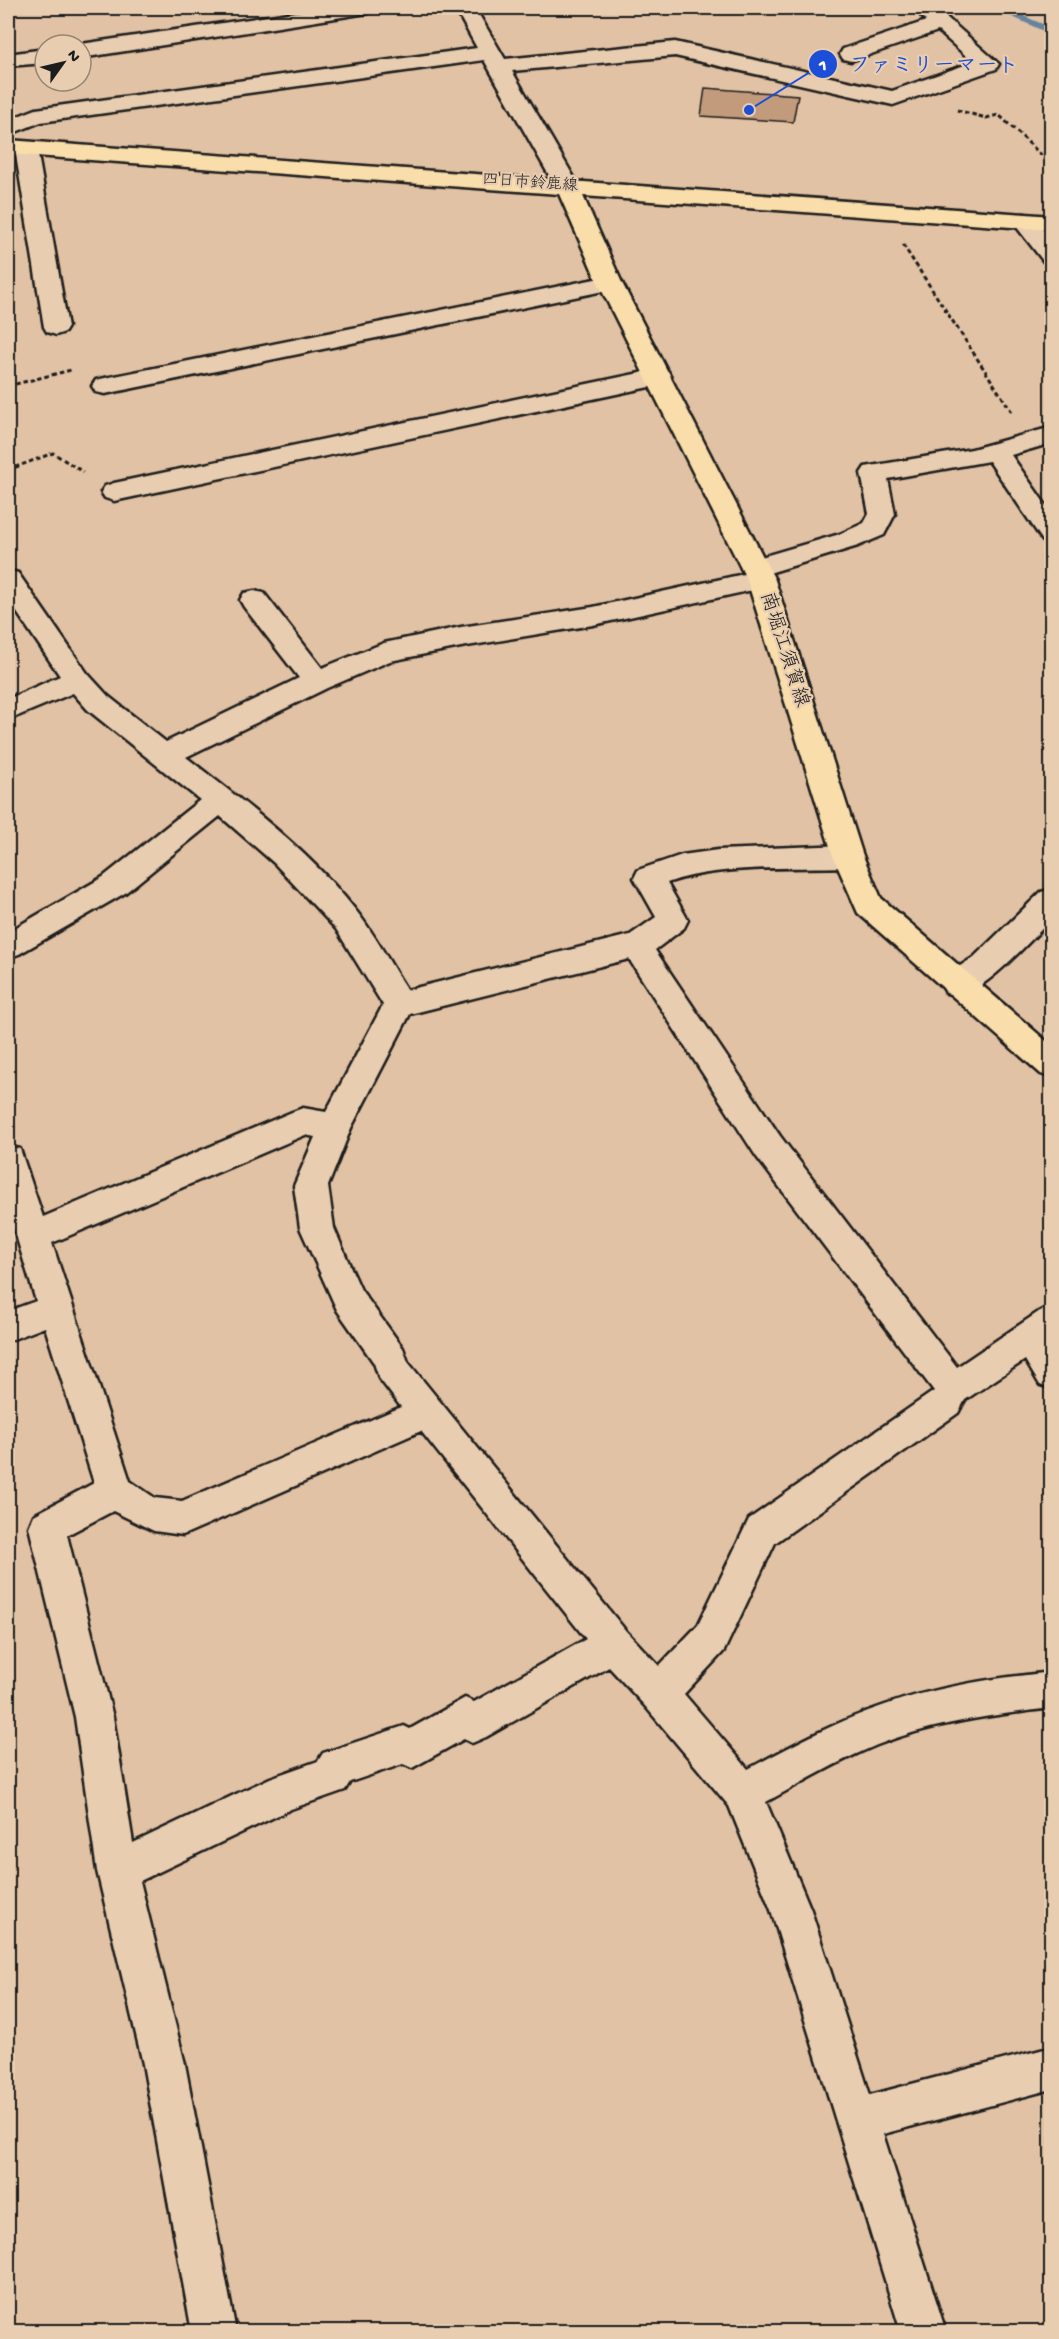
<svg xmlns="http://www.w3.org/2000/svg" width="1059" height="2339" font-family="'Gochi Hand','Klee One',sans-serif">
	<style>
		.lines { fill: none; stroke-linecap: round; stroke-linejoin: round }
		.stream { fill: #66849d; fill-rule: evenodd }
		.building { fill: #c29b7c; stroke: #1c1c1c; stroke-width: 1.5 }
		.minor-casing { stroke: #1c1c1c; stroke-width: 5 }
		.major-casing { stroke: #1c1c1c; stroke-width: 5 }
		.path { stroke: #1c1c1c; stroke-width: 3; stroke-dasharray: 4.5 3; stroke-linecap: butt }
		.minor { fill: #e8cdb0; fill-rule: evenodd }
		.major { fill: #f9ddab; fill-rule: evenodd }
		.labels { text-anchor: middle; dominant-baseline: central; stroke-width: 4.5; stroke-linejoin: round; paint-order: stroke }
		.far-street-label { font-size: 16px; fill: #1c1c1c; stroke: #e8cdb0 }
		.street-label { font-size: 20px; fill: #1c1c1c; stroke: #e8cdb0 }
		.leader { fill: none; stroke: #1d4ed8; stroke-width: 2 }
		.callout-dot { fill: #1d4ed8; stroke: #e8cdb0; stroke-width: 2 }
		.mark-label { font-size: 18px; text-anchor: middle; font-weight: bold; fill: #fff }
		.callout-label { font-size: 21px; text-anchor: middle; font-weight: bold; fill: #1d4ed8; stroke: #e8cdb0; stroke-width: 4.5; stroke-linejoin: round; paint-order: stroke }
	</style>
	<rect width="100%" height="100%" fill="#e2c2a4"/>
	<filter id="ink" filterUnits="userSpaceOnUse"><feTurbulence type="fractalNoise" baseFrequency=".0167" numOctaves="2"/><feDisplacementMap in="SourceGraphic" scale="12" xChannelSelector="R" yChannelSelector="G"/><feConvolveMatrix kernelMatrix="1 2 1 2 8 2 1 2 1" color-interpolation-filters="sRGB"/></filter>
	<g filter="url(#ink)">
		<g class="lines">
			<!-- stream -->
			<path class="stream" d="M 993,8 L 1005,8 L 1052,28 L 1052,35 Z"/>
		</g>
		<!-- building -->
		<path class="building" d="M 705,88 L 798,95 L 793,122 L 701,116 Z"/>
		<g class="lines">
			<!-- minor casing -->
			<g class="minor-casing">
				<g id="minor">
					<path d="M 323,8 L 372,8 L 369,13 L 361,14 L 81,58 L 81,44 Z"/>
					<path d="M 455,8 L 475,8 L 505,59 L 675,42 L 892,91 L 973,62 L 938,31 L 851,61 L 843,59 L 840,54 L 843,49 L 926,21 L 914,8 L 936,8 L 999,64 L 996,69 L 893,105 L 675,56 L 512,71 L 579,186 L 575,191 L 559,191 L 555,186 L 484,60 L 41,122 L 8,135 L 8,120 L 36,109 L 477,48 Z"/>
					<path d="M 45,49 L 45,63 L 8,66 L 8,54 Z"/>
					<path d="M 26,142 L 34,144 L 37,149 L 68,327 L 65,332 L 56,335 L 47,332 L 44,327 L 15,149 L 18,144 Z"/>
					<path d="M 1024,214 L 1032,216 L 1052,241 L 1052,264 L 1044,262 L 1012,221 L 1016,216 Z"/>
					<path d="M 610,276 L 618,278 L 622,283 L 618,288 L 105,394 L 96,392 L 92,386 L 96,380 L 105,378 Z"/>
					<path d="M 659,369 L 668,371 L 671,377 L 668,383 L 114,501 L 105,498 L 101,492 L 105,486 L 114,483 Z"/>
					<path d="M 1052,427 L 1052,443 L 1011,455 L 1052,514 L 1052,544 L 1043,541 L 989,461 L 888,479 L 895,514 L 884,535 L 858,546 L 769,573 L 775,580 L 771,586 L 593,625 L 461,647 L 390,661 L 327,688 L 186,757 C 246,804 310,851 357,912 C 376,936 390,964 407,990 L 630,935 L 656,917 L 634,878 L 638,870 L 682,855 L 718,850 L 848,845 L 859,848 L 863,856 L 859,864 L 848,867 C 791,869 720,864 667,883 L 688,920 L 684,928 L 655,950 L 780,1136 L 957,1367 L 1040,1311 L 1052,1307 L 1052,1389 L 1040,1385 L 1025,1360 L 965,1400 L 958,1413 L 775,1543 L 724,1651 L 684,1694 L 748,1769 C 793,1745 837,1721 885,1705 C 939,1686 995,1678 1052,1672 L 1052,1708 C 993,1715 932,1723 877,1745 C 838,1761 803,1782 766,1802 L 811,1910 L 870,2095 L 1052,2047 L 1052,2089 L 883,2134 L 946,2332 L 901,2332 L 771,1910 L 729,1806 L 645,1706 L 609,1667 L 486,1737 L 472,1743 L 464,1739 L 412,1768 L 403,1764 L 350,1782 L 345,1790 L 291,1809 L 140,1881 L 185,2064 L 236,2332 L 192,2332 L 143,2064 L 97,1871 L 75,1717 L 29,1527 L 34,1515 L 94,1483 L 45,1327 L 8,1341 L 8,1311 L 36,1301 L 8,1209 L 8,1146 L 20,1149 L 43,1217 L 292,1112 L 303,1108 L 326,1112 L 383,1005 L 336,929 L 274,863 L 220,816 L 125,893 L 19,954 L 8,958 L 8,932 L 103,877 L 200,800 L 88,710 L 73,693 L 8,720 L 8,699 L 60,676 L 8,599 L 8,570 L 18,573 L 87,673 L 108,696 L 166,742 L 299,678 L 244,607 L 240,600 L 244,593 L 254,591 L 264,593 L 322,668 L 384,643 L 461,627 L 593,607 L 744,574 L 741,568 L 744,562 L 840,534 L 864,523 L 869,514 L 861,473 L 865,467 L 972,449 ZM 629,959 L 756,1156 L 934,1391 L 749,1519 L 698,1625 L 659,1666 L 626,1631 L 408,1362 L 403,1348 L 361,1290 L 351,1268 L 334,1228 L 328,1186 L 351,1128 L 410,1014 ZM 305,1135 L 315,1137 L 294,1186 L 300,1228 L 337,1310 L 374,1363 L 379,1378 L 401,1407 L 182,1501 L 155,1498 L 130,1481 L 52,1243 ZM 421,1431 L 586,1639 L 474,1702 L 465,1698 L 410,1729 L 404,1726 L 323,1753 L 318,1761 L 270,1778 L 133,1843 L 113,1717 L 67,1535 L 113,1511 L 154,1531 L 183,1535 Z"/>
					<path d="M 1052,889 L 1052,919 C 1031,939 987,990 960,995 C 955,996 951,994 946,993 L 941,984 L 946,975 L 974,957 L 1041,892 Z"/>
				</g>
			</g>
			<!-- major casing -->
			<g class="major-casing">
				<path id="major" d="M 8,140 L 1052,216 L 1052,230 L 583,196 L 622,283 L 775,580 L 863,856 L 881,898 L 1052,1046 L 1052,1078 L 1041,1074 L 858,913 L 833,856 L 747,580 L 598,283 L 559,194 L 8,154 Z"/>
			</g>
			<!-- path -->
			<g class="path">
				<path d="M 957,110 L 986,118 L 999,115 L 1052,165"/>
				<path d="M 903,245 L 1012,412"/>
				<path d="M 8,386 L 71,370"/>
				<path d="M 8,470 L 53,453 L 83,472"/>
			</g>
			<!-- minor -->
			<use href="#minor" class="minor"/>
			<!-- major -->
			<use href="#major" class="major"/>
		</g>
	</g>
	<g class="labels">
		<!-- far-street labels -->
		<g class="far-street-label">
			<text transform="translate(530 184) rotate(4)">四日市鈴鹿線</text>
		</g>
		<!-- street labels -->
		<g class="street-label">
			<text transform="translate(783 650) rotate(72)">南堀江須賀線</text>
		</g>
	</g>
	<!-- callouts -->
	<path class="leader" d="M749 110L823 64"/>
	<g class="callout-dot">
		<circle cx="749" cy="110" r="6"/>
		<circle cx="823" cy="64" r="15"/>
	</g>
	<g class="mark-label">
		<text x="823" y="70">1</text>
	</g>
	<g class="callout-label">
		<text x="934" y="71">ファミリーマート</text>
	</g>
	<!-- margin -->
	<rect width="1059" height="2339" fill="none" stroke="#e8cdb0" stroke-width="30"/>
	<rect x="15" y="15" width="1029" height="2309" fill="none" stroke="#1c1c1c" stroke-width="2" filter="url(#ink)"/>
	<!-- north arrow -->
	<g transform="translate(63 63) rotate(56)"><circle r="28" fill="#e8cdb0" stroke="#968675" stroke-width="1.5"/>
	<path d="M0-4.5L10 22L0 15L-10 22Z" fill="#1c1c1c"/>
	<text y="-9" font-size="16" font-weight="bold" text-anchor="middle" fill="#1c1c1c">N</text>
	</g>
</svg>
